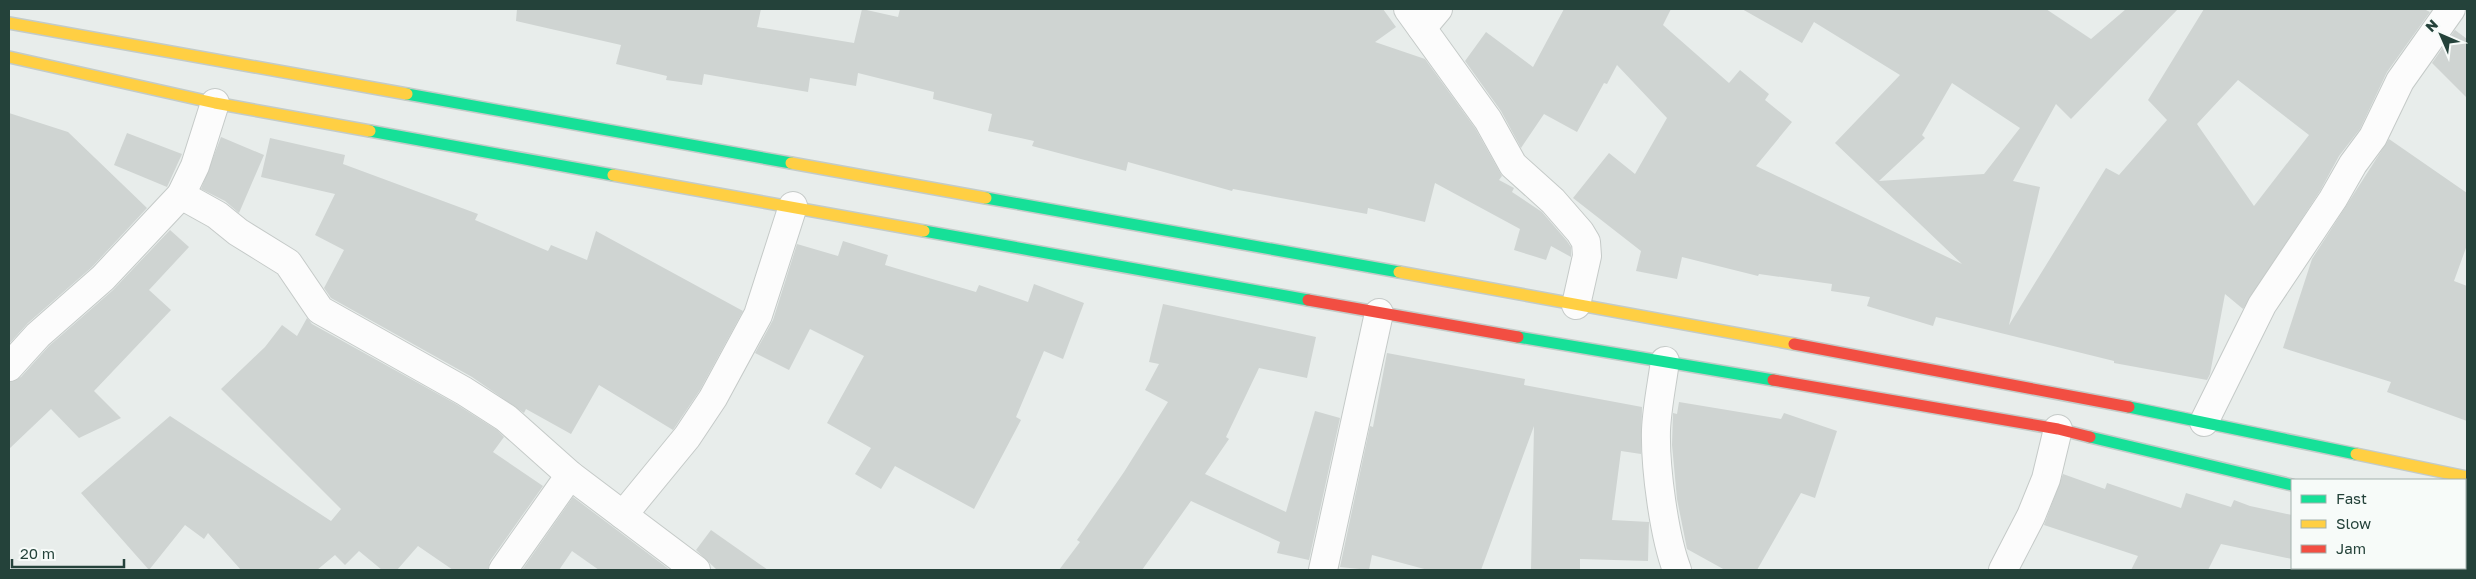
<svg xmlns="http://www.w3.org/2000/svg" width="2476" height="579" font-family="'Golos Text',sans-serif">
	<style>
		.building { fill: #cfd4d2; fill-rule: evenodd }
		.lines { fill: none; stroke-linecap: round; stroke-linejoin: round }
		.street-casing { stroke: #c5cac8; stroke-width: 30 }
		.fast-casing { stroke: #c3cbc8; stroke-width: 14 }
		.slow-casing { stroke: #c3cbc8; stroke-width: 14 }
		.jam-casing { stroke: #c3cbc8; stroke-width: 14 }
		.street { stroke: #fcfcfc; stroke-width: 28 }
		.fast { stroke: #16e098; stroke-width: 11 }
		.slow { stroke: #ffcf43; stroke-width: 11 }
		.jam { stroke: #f24e42; stroke-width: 11 }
	</style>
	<rect width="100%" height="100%" fill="#e8edeb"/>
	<!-- building -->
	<g class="building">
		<path d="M 517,9 L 761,9 L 757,27 L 854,43 L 862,9 L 898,17 L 900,9 L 1383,9 L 1396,27 L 1375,42 L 1425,59 L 1475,128 L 1502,176 L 1499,180 L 1514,188 L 1512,192 L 1542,212 L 1567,241 L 1571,247 L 1571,257 L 1551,246 L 1546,260 L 1514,250 L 1520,229 L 1435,183 L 1425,222 L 1368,208 L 1367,214 L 1233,189 L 1232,191 L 1128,162 L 1126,171 L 1032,146 L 1034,141 L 988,131 L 992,114 L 933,99 L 934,92 L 858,73 L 856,86 L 810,78 L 808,92 L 704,74 L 702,85 L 666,80 L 667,76 L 616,64 L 621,45 L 516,21 Z"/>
		<path d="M 1564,9 L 1671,9 L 1663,25 L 1729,83 L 1740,70 L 1769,94 L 1765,100 L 1792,122 L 1756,166 L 1962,264 L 1835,143 L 1900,75 L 1814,22 L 1802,43 L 1742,9 L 2046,9 L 2091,39 L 2126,9 L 2178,9 L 2071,119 L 2056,104 L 2013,181 L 2040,187 L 2009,325 L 2106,168 L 2119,175 L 2167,120 L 2148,100 L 2204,9 L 2424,9 L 2430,12 L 2387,72 L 2360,129 L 2339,156 L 2320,191 L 2243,309 L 2225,294 L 2210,374 L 2207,380 L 2114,363 L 2114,361 L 1936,317 L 1933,326 L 1867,306 L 1870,297 L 1831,291 L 1832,284 L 1759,274 L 1758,276 L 1682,257 L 1677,279 L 1636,271 L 1641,251 L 1573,198 L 1609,153 L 1635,174 L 1667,118 L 1617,65 L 1607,84 L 1604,83 L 1577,132 L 1544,114 L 1521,148 L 1501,111 L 1465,61 L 1486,32 L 1533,67 ZM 2238,80 L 2309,135 L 2254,206 L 2197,124 ZM 1952,83 L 2020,128 L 1984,174 L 1879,181 L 1925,138 L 1922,135 Z"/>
		<path d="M 2455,30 L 2467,39 L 2467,98 L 2432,63 Z"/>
		<path d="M 9,113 L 68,132 L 147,208 L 92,267 L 28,323 L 9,344 Z"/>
		<path d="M 127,133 L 182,154 L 167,187 L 114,165 Z"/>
		<path d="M 221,137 L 264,155 L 239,213 L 225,201 L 201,189 Z"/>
		<path d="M 270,138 L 345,155 L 343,164 L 478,214 L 475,220 L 548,251 L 551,245 L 587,260 L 596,231 L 743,311 L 700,390 L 673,430 L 599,385 L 571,434 L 526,409 L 524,413 L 472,377 L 331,298 L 324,288 L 344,250 L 315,235 L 335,194 L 261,177 Z"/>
		<path d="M 2389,139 L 2467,193 L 2467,245 L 2454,281 L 2467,286 L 2467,421 L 2387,392 L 2391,382 L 2283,348 L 2312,259 Z"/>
		<path d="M 170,230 L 189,247 L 149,290 L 171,310 L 94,391 L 121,418 L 79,438 L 51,409 L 9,449 L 9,382 L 21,377 L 49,346 L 113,290 Z"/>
		<path d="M 843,241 L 888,255 L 885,265 L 976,292 L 979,285 L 1028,302 L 1034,284 L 1084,303 L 1063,359 L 1044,351 L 1016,417 L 1021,420 L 974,509 L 895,466 L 881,489 L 855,474 L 871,448 L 827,423 L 864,356 L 810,329 L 789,370 L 755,353 L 773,320 L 797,244 L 838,256 Z"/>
		<path d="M 1163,304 L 1316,337 L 1307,378 L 1259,368 L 1226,437 L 1229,439 L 1205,474 L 1286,512 L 1315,411 L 1340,418 L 1309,560 L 1277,553 L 1280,542 L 1191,501 L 1142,570 L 1059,570 L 1080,542 L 1077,540 L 1124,472 L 1168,402 L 1145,390 L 1159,364 L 1149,362 Z"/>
		<path d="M 307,318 L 312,324 L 456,404 L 497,430 L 504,437 L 493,452 L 543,486 L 490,561 L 488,570 L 453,570 L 418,546 L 397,570 L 382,570 L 359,551 L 345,565 L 335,555 L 317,570 L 241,570 L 208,533 L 204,539 L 185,525 L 149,570 L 81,493 L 170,416 L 331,521 L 341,509 L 221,389 L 265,347 L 282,325 L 297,336 Z"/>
		<path d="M 1387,353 L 1525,379 L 1524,385 L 1642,407 L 1641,454 L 1621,451 L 1612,520 L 1649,522 L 1648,561 L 1580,559 L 1580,570 L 1531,570 L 1534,426 L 1481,570 L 1428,570 L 1372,555 L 1369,570 L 1340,567 L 1370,426 L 1373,427 Z"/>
		<path d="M 1679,402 L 1781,419 L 1784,413 L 1837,431 L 1815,498 L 1801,493 L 1757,570 L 1725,570 L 1687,549 L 1677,499 L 1672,445 L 1673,413 L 1677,414 Z"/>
		<path d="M 2063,474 L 2105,489 L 2107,483 L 2181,508 L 2186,493 L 2231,507 L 2234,500 L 2250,506 L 2292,515 L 2292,559 L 2221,544 L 2208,570 L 2131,570 L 2138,556 L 2044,525 Z"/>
		<path d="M 573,497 L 581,503 L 670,570 L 599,570 L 572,551 L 559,570 L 522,570 Z"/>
		<path d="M 711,530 L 768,570 L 717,570 L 696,550 Z"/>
	</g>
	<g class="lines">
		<!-- street casing -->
		<g class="street-casing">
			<g id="street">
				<path d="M 1408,9 L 1488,120 L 1513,165 L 1553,201 L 1580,232 L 1586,242 L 1587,256 L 1576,305"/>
				<path d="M 1422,28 L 1438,9"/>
				<path d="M 181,195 L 217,215 L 238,232 L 288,263 L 320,310 L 464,391 L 506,418 L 570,475 L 696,570"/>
				<path d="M 1665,361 C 1662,384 1657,407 1656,430 C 1655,467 1664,536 1677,570"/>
				<path d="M 9,367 L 38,335 L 103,278 L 181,195 L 195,166 L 215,103"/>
				<path d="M 2204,422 L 2262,305 L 2333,199 L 2353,164 L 2373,137 L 2400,81 L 2451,9"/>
				<path d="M 623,515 L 687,437 L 713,398 L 758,315 L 793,206"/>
				<path d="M 503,570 L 570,475"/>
				<path d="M 1323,570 L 1379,313"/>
				<path d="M 2003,570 L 2031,516 L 2046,479 L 2058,429"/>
			</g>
		</g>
		<!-- fast casing -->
		<g class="fast-casing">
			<g id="fast">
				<path d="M 407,94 L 791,163"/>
				<path d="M 370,131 L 613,175"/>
				<path d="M 986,198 L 1399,272"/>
				<path d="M 924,231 L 1308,300"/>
				<path d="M 1518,337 L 1773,380"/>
				<path d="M 2129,407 L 2356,454"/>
				<path d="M 2090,437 L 2292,485"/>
			</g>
		</g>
		<!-- slow casing -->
		<g class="slow-casing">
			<g id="slow">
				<path d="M 9,23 L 407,94"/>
				<path d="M 9,57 L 215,103 L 370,131"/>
				<path d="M 791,163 L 986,198"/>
				<path d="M 613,175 L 924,231"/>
				<path d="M 1399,272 L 1794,344"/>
				<path d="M 2356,454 L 2467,477"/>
			</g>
		</g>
		<!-- jam casing -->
		<g class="jam-casing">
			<g id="jam">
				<path d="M 1308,300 L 1518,337"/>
				<path d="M 1794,344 L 2129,407"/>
				<path d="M 1773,380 L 2058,429 L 2090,437"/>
				<path d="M 2465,522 L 2467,522"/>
			</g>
		</g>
		<!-- street -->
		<use href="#street" class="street"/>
		<!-- fast -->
		<use href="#fast" class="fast"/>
		<!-- slow -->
		<use href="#slow" class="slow"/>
		<!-- jam -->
		<use href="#jam" class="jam"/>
	</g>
	<!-- border -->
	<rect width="2476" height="579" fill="none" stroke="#24423a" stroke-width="20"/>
	<!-- legend -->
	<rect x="2291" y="479" width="175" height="90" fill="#f7fbf9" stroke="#a3b1ad"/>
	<rect x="2301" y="495" width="25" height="8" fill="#16e098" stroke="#a3b1ad"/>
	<text x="2336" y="504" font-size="15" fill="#24423a">Fast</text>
	<rect x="2301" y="520" width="25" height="8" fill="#ffcf43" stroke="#a3b1ad"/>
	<text x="2336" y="529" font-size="15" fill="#24423a">Slow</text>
	<rect x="2301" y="545" width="25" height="8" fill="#f24e42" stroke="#a3b1ad"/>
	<text x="2336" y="554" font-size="15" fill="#24423a">Jam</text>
	<!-- north arrow -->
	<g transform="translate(2441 35) rotate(315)" stroke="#f7fbf9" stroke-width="4" paint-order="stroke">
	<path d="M0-4L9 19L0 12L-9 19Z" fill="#24423a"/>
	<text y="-8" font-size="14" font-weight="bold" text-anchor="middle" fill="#24423a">N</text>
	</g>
	<!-- scale -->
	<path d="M12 559v8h112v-8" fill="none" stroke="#24423a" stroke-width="2.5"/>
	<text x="20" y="559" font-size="15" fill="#24423a" stroke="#f7fbf9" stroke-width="4" paint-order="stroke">20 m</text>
</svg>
